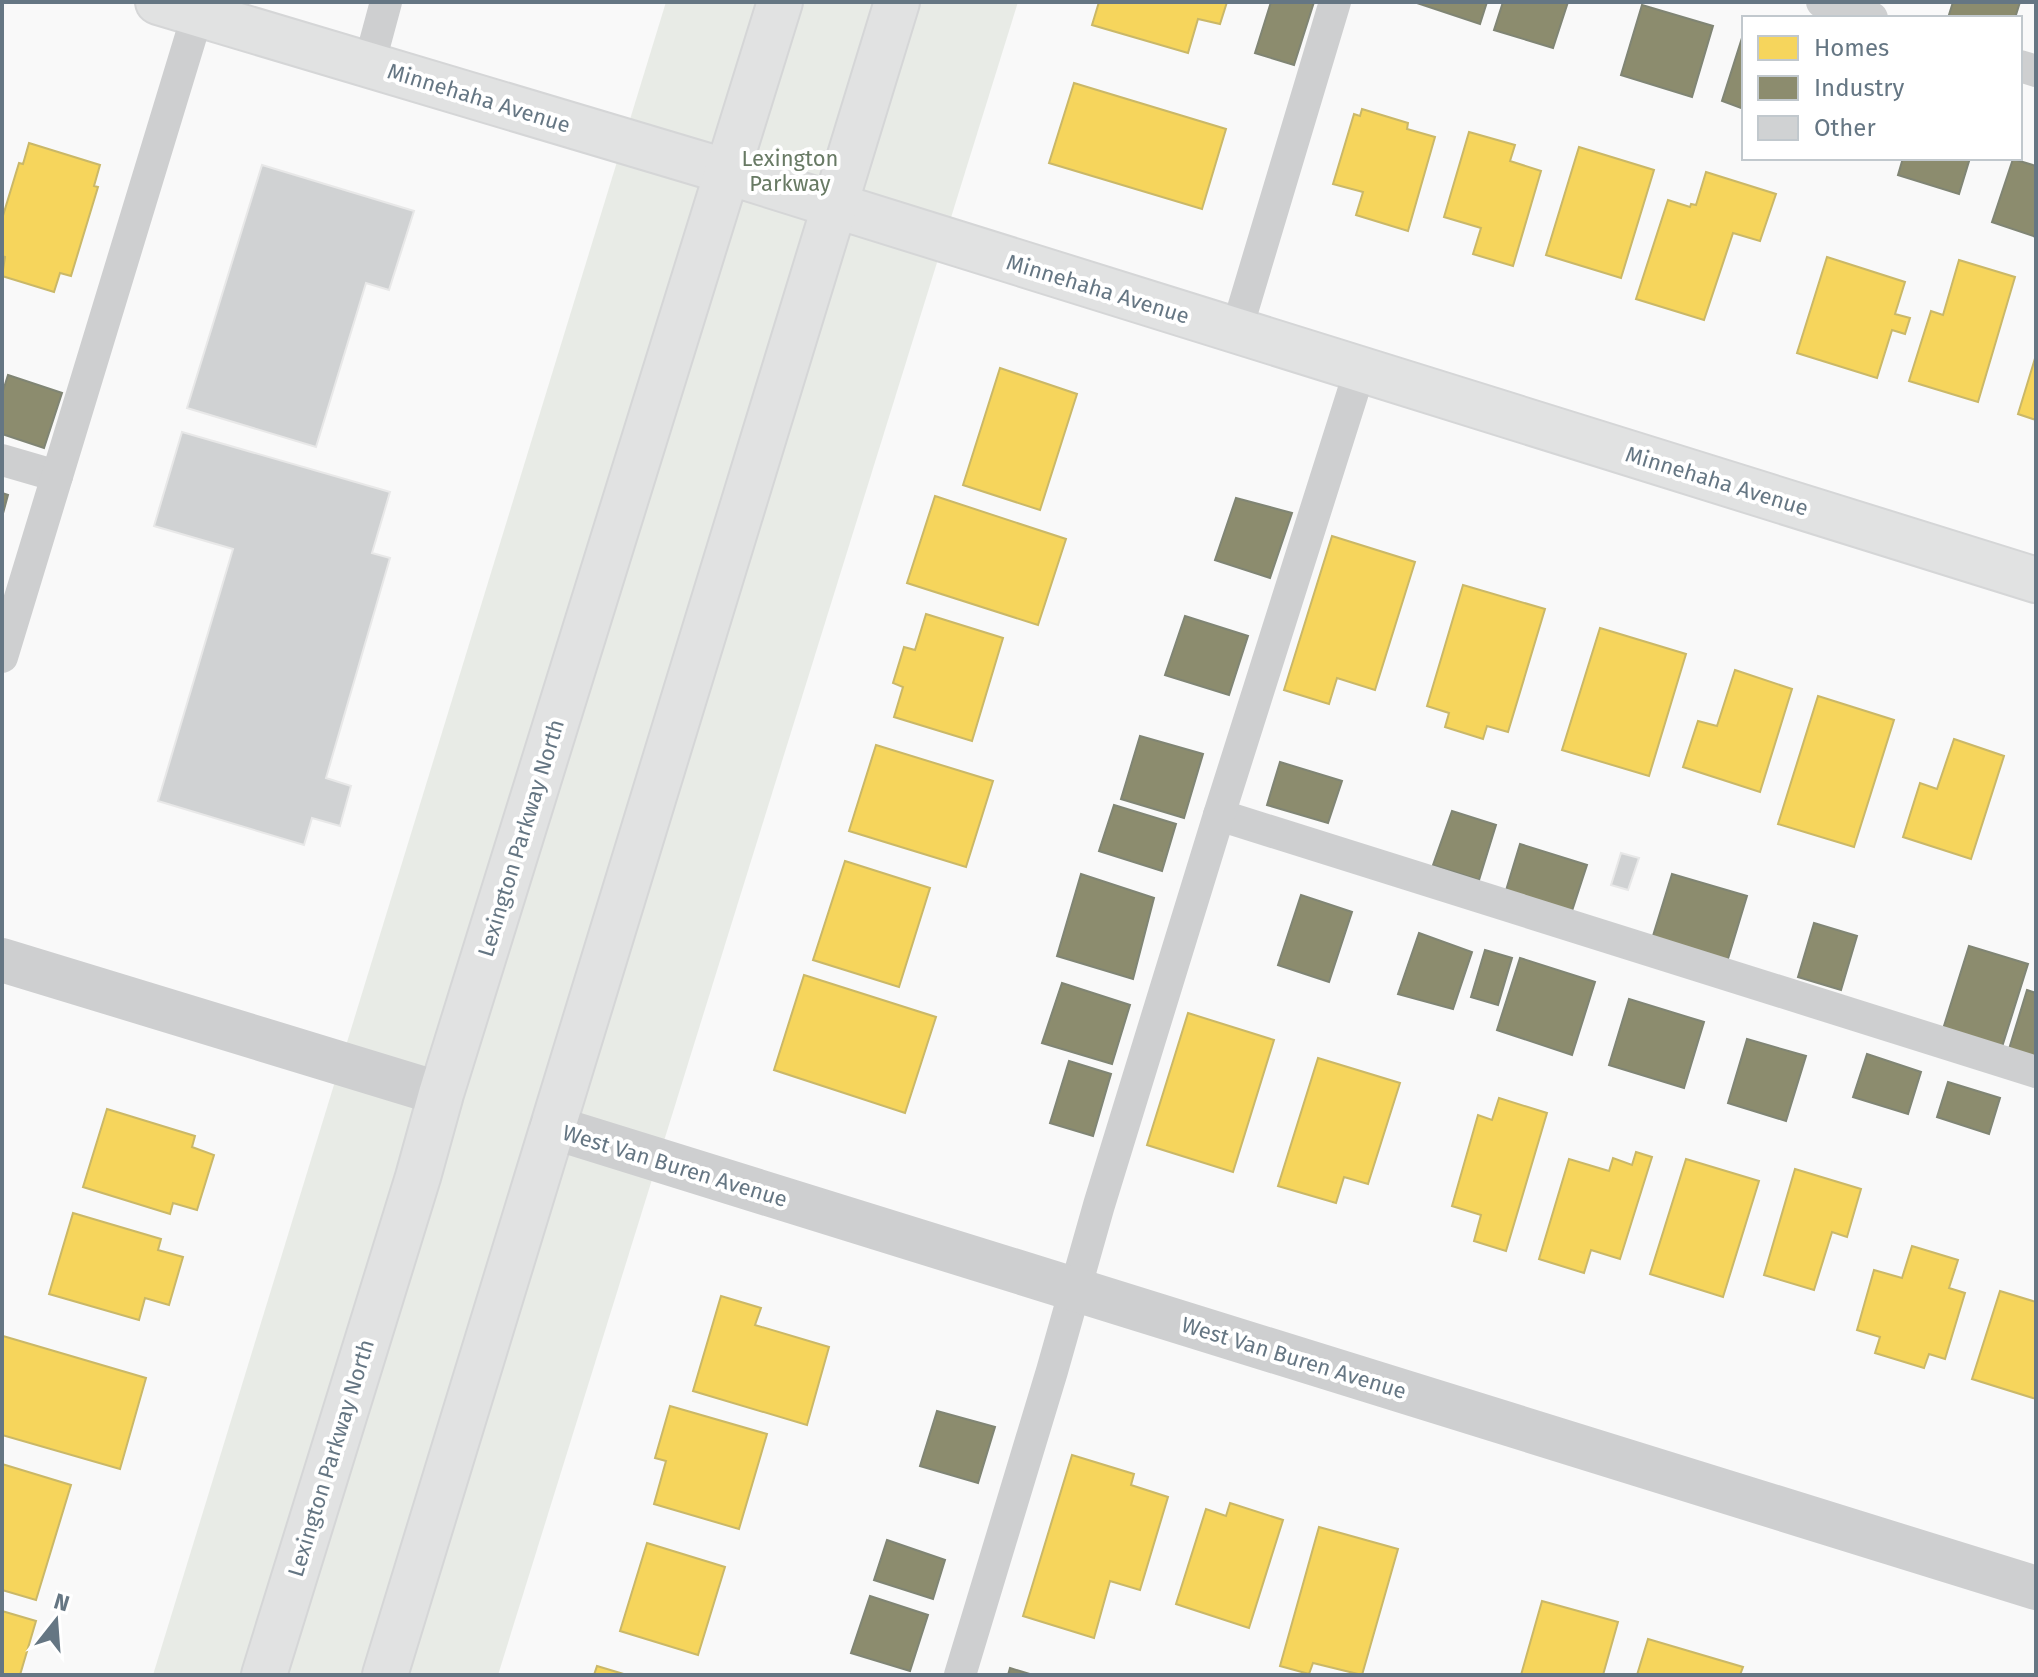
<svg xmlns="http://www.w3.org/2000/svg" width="2038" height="1677" font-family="'Fira Sans',sans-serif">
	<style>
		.green { fill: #e8ebe6 }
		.homes { fill: #f6d55c; stroke: #cab868; stroke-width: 2 }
		.industry { fill: #8c8c6e; stroke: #808574; stroke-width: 2 }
		.building { fill: #d0d2d3; stroke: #e8e8e8; stroke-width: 2 }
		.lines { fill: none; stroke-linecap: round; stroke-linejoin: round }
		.secondary-casing { stroke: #d5d6d7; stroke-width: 48 }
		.lane { stroke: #cecfd0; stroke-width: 32 }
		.street { stroke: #cecfd0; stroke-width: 44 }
		.secondary { stroke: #e1e2e2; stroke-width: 44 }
		.labels { text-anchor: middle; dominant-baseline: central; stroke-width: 8; stroke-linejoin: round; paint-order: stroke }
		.street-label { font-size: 22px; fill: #657683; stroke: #fff }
		.park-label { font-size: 22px; fill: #687a64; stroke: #fff }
	</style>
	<rect width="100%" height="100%" fill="#f9f9f9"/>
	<!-- green -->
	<path class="green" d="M 666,2 L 1018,2 L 498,1675 L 153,1675 Z"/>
	<!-- homes -->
	<g class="homes">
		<path d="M 1099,2 L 1227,2 L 1220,24 L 1198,19 L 1188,53 L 1092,25 Z"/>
		<path d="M 1074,83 L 1226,129 L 1202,209 L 1049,163 Z"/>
		<path d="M 1362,109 L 1408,123 L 1407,129 L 1435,137 L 1408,231 L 1356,215 L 1363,192 L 1333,184 L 1354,114 L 1360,116 Z"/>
		<path d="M 1469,132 L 1515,145 L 1510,161 L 1541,171 L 1513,266 L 1473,254 L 1481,228 L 1444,217 Z"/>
		<path d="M 29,143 L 100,165 L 94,186 L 98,187 L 71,276 L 60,273 L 54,292 L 2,276 L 5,257 L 2,256 L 2,219 L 19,163 L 23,164 Z"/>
		<path d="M 1579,147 L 1654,170 L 1621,278 L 1546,255 Z"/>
		<path d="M 1706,172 L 1776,194 L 1760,241 L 1733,233 L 1704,320 L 1636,299 L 1668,200 L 1690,207 L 1691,204 L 1696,205 Z"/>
		<path d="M 1827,257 L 1905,282 L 1895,314 L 1910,318 L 1905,334 L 1892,330 L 1877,378 L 1797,353 Z"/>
		<path d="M 1959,260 L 2015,277 L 1978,402 L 1909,381 L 1931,311 L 1943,315 Z"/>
		<path d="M 2036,355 L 2036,420 L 2018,414 Z"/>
		<path d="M 1000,368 L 1077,394 L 1040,510 L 963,485 Z"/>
		<path d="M 935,496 L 1066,539 L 1038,625 L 907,583 Z"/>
		<path d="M 1332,536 L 1415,562 L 1375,690 L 1337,678 L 1329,704 L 1284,690 Z"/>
		<path d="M 1463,585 L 1545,609 L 1508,732 L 1487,726 L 1483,739 L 1445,727 L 1449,713 L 1427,706 Z"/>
		<path d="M 926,614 L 1003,638 L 972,741 L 894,717 L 903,687 L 893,683 L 904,647 L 915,650 Z"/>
		<path d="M 1600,628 L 1686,654 L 1649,776 L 1562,750 Z"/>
		<path d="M 1735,670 L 1792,689 L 1760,792 L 1683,767 L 1698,721 L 1717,726 Z"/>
		<path d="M 1818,696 L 1894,720 L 1854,847 L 1778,824 Z"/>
		<path d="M 1954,739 L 2004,756 L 1971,859 L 1903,837 L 1920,783 L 1937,789 Z"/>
		<path d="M 876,745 L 993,781 L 966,867 L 849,831 Z"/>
		<path d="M 845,861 L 930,888 L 899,987 L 813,960 Z"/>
		<path d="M 804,975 L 936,1017 L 905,1113 L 774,1070 Z"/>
		<path d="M 1188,1013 L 1274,1040 L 1233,1172 L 1147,1145 Z"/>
		<path d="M 1318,1058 L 1400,1083 L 1368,1184 L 1344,1177 L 1336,1203 L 1278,1186 Z"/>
		<path d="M 1499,1098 L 1547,1113 L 1506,1251 L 1474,1241 L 1481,1215 L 1452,1206 L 1478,1115 L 1492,1120 Z"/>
		<path d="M 107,1109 L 195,1136 L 192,1147 L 214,1155 L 197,1210 L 173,1203 L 170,1214 L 83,1187 Z"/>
		<path d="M 1636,1152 L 1652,1157 L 1620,1259 L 1591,1250 L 1584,1273 L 1539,1259 L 1569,1159 L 1609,1171 L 1613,1158 L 1632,1165 Z"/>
		<path d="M 1686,1159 L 1759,1181 L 1723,1297 L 1650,1274 Z"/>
		<path d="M 1795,1169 L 1861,1189 L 1847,1237 L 1832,1232 L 1814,1290 L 1764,1275 Z"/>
		<path d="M 73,1213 L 161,1239 L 158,1250 L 183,1257 L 169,1305 L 145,1298 L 139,1320 L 49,1294 Z"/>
		<path d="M 1912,1246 L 1958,1260 L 1949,1288 L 1965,1293 L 1945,1359 L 1929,1354 L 1924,1368 L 1875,1353 L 1880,1337 L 1857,1330 L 1874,1270 L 1902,1278 Z"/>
		<path d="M 2000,1291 L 2036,1302 L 2036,1399 L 1972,1379 Z"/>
		<path d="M 721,1296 L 761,1308 L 755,1325 L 829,1347 L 807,1425 L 693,1391 Z"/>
		<path d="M 3,1336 L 146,1378 L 120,1469 L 2,1435 Z"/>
		<path d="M 670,1406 L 767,1434 L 739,1529 L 654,1504 L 666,1461 L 655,1458 Z"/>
		<path d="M 1072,1455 L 1134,1474 L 1131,1485 L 1168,1497 L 1140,1590 L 1110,1581 L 1094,1638 L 1023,1616 Z"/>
		<path d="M 2,1464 L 71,1485 L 36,1600 L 2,1590 Z"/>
		<path d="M 1230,1503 L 1283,1520 L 1249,1628 L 1176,1604 L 1206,1509 L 1226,1516 Z"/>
		<path d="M 1319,1527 L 1398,1549 L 1362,1675 L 1313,1663 L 1309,1674 L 1280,1666 Z"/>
		<path d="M 647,1543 L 725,1567 L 698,1655 L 620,1631 Z"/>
		<path d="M 1542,1601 L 1618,1622 L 1603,1675 L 1521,1675 Z"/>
		<path d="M 2,1611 L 36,1621 L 20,1675 L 2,1675 Z"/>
		<path d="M 1648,1639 L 1743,1667 L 1740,1675 L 1637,1675 Z"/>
		<path d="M 597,1666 L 627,1675 L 594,1675 Z"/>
	</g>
	<!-- industry -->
	<g class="industry">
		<path d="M 1271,2 L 1314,2 L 1294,65 L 1255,53 Z"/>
		<path d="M 1414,2 L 1487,2 L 1480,24 Z"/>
		<path d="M 1503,2 L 1568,2 L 1553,48 L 1494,30 Z"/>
		<path d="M 1953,2 L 2020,2 L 2015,18 L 1948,18 Z"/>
		<path d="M 1642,5 L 1713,26 L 1692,97 L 1621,75 Z"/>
		<path d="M 1742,38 L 1744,39 L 1744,109 L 1722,101 Z"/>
		<path d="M 1903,158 L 1970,158 L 1959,194 L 1898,175 Z"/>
		<path d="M 2013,159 L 2036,166 L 2036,237 L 1992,222 Z"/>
		<path d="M 8,375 L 62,393 L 44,448 L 2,434 L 2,394 Z"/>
		<path d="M 2,493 L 8,495 L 2,517 Z"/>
		<path d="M 1236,498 L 1292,513 L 1270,578 L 1215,560 Z"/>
		<path d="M 1185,616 L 1248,636 L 1229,695 L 1165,675 Z"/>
		<path d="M 1140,736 L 1203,754 L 1184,818 L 1121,799 Z"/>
		<path d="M 1280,762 L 1342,781 L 1328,823 L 1267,805 Z"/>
		<path d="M 1114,805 L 1176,824 L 1162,871 L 1099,851 Z"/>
		<path d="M 1452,811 L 1496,825 L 1479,880 L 1433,865 Z"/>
		<path d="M 1520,844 L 1587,865 L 1570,917 L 1504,897 Z"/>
		<path d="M 1081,874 L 1154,898 L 1133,979 L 1057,956 Z"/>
		<path d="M 1672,874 L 1747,896 L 1727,962 L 1652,939 Z"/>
		<path d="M 1301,895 L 1352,912 L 1329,982 L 1278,965 Z"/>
		<path d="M 1814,923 L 1857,936 L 1841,990 L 1798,977 Z"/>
		<path d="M 1419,933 L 1472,952 L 1453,1009 L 1398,994 Z"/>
		<path d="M 1969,946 L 2028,964 L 2002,1047 L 1943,1029 Z"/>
		<path d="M 1485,950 L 1512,958 L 1498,1005 L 1471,997 Z"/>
		<path d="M 1520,958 L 1595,982 L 1572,1055 L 1497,1030 Z"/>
		<path d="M 1062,983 L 1130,1005 L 1112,1064 L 1042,1043 Z"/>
		<path d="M 2027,990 L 2036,993 L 2036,1057 L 2009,1049 Z"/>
		<path d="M 1629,999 L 1704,1022 L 1684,1088 L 1609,1065 Z"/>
		<path d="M 1747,1039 L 1806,1056 L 1786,1121 L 1728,1103 Z"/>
		<path d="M 1867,1054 L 1921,1072 L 1908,1114 L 1853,1097 Z"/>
		<path d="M 1069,1061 L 1111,1074 L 1093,1136 L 1050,1123 Z"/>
		<path d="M 1948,1082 L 2000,1098 L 1989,1134 L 1937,1117 Z"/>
		<path d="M 937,1411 L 995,1427 L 978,1483 L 920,1466 Z"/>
		<path d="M 887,1540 L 945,1560 L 933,1599 L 874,1580 Z"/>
		<path d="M 870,1596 L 928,1615 L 910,1671 L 851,1653 Z"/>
		<path d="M 1010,1668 L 1033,1675 L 1008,1675 Z"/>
	</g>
	<!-- building -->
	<g class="building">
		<path d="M 262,165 L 414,211 L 389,290 L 366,283 L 316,447 L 187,408 Z"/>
		<path d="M 182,432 L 390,492 L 372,553 L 390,558 L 326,778 L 351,786 L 340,826 L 312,818 L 304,845 L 158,801 L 233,549 L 154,526 Z"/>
		<path d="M 1621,853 L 1639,858 L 1628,890 L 1611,885 Z"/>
	</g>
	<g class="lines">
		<!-- secondary casing -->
		<g class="secondary-casing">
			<g id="secondary">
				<path d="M 158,2 L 728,172 L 2036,580"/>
				<path d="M 264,1675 L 418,1177 L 441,1094 L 780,2"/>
				<path d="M 385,1675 L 897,2"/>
			</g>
		</g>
		<!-- lane -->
		<g class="lane">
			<path d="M 1822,2 L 1872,18"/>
			<path d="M 369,65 L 386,2"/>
			<path d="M 2020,66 L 2036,71"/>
			<path d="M 1236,332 L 1335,2"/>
			<path d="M 2,460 L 57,476"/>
			<path d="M 2,657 L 198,13"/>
			<path d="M 1219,815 L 2036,1072"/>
			<path d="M 960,1675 L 1052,1371 L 1099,1205 L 1219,815 L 1360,370"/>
		</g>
		<!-- street -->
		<g class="street">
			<path d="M 2,960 L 441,1094"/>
			<path d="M 552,1127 L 2036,1588"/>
		</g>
		<!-- secondary -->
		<use href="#secondary" class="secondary"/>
	</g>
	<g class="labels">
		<!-- street labels -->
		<g class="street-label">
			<text transform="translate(479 98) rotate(17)">Minnehaha Avenue</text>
			<text transform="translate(1098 289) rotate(17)">Minnehaha Avenue</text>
			<text transform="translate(1717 481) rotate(17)">Minnehaha Avenue</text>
			<text transform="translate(521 838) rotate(-73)">Lexington Parkway North</text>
			<text transform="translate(675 1166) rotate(17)">West Van Buren Avenue</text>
			<text transform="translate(1294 1358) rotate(17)">West Van Buren Avenue</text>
			<text transform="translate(331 1458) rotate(-73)">Lexington Parkway North</text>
		</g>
		<!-- park labels -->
		<g class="park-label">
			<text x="790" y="158">Lexington<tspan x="790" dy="25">Parkway</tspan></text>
		</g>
	</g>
	<!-- border -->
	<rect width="2038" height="1677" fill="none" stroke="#657683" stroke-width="8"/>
	<!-- legend -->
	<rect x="1742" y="16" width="280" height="144" fill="#ffffff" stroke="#c1c8cd" stroke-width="2"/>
	<rect x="1758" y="36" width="40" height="24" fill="#f6d55c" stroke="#c1c8cd" stroke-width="2"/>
	<text x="1814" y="56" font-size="24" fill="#657683">Homes</text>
	<rect x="1758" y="76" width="40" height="24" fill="#8c8c6e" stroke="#c1c8cd" stroke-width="2"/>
	<text x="1814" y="96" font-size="24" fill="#657683">Industry</text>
	<rect x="1758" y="116" width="40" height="24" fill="#d0d2d3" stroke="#c1c8cd" stroke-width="2"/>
	<text x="1814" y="136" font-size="24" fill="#657683">Other</text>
	<!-- north arrow -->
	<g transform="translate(56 1621) rotate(17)" stroke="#ffffff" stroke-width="6" paint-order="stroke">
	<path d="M0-6L14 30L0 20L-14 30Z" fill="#657683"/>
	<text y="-12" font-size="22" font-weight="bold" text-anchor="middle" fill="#657683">N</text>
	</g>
</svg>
